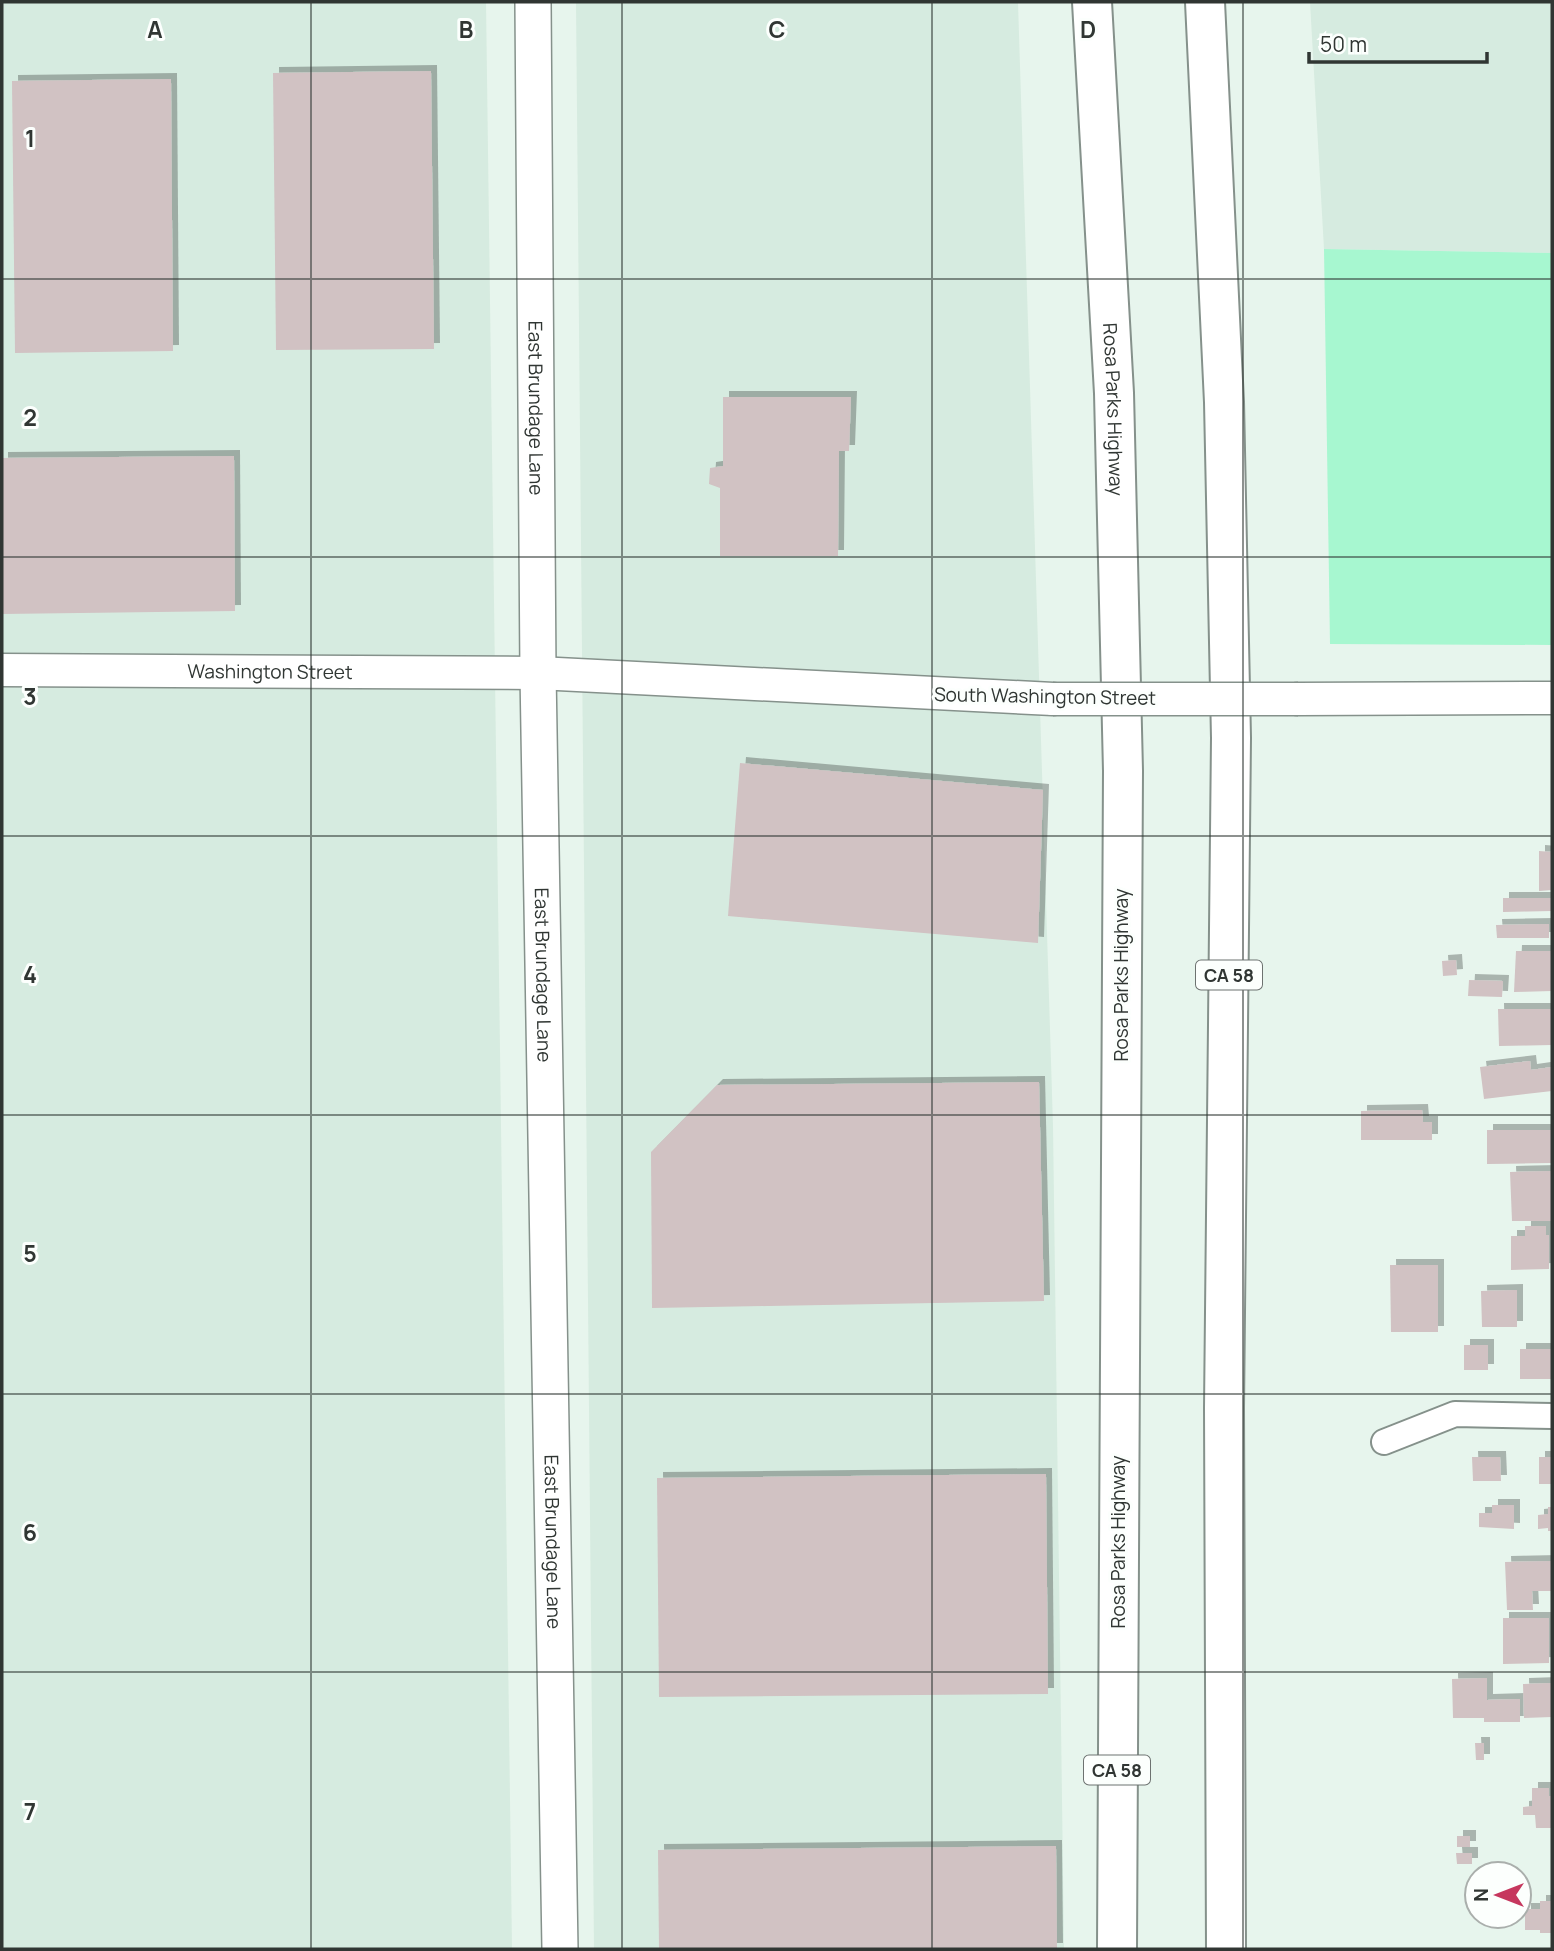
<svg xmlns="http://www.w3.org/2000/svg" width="1554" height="1951" font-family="Manrope,sans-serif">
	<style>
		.built { fill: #d6ebe0 }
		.green { fill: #a7f7d0 }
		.building { fill: #d1c2c3; filter: url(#shadow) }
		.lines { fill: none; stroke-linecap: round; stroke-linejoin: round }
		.minor-casing { stroke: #85918b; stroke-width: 28 }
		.tertiary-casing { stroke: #85918b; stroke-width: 35 }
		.secondary-casing { stroke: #85918b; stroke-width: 38 }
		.motorway-casing { stroke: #85918b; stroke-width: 42 }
		.minor { stroke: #fff; stroke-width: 24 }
		.tertiary { stroke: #fff; stroke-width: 32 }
		.secondary { stroke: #fff; stroke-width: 35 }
		.motorway { stroke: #fff; stroke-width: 38 }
		.tertiary-bridge-casing { stroke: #85918b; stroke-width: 35; stroke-linecap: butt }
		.tertiary-bridge { stroke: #fff; stroke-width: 32 }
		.grid { fill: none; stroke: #303633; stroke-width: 2; stroke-opacity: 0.55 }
		.labels { text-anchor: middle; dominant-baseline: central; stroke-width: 6; stroke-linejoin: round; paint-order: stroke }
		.shield { fill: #fcfffd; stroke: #6d7270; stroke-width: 2 }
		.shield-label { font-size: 18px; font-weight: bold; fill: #303633 }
		.street-label { font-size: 19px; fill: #303633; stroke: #fcfffd }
		.grid-label { font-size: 23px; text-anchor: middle; font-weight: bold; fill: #303633; stroke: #fcfffd; stroke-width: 6; stroke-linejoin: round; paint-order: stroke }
	</style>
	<defs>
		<filter id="shadow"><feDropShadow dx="6" dy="-6" stdDeviation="0" flood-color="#0004"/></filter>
	</defs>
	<rect width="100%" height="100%" fill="#e7f5ed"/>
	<!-- built -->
	<g class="built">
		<path d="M 2,2 L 486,2 L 512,1949 L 2,1949 Z"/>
		<path d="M 576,2 L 1018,2 L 1053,1126 L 1064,1949 L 594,1949 Z"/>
		<path d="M 1310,2 L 1552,2 L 1552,253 L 1324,249 Z"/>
	</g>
	<!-- green -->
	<path class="green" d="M 1324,249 L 1552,253 L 1552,645 L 1330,644 Z"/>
	<!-- building -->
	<g class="building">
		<path d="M 431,71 L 434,349 L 276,350 L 273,73 Z"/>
		<path d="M 171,79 L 173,351 L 15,353 L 12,81 Z"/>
		<path d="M 723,397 L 851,397 L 849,451 L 839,451 L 838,556 L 720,556 L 720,488 L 709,484 L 710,468 L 723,466 Z"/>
		<path d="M 234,456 L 235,611 L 2,614 L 2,458 Z"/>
		<path d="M 740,763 L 1043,790 L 1038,943 L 728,916 Z"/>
		<path d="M 1539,851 L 1552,852 L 1552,890 L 1539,891 Z"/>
		<path d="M 1503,898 L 1552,898 L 1552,911 L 1503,912 Z"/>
		<path d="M 1549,924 L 1549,938 L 1497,938 L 1496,925 Z"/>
		<path d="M 1516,951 L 1552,951 L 1552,991 L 1514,992 Z"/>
		<path d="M 1456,960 L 1457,975 L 1443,976 L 1442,961 Z"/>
		<path d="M 1469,980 L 1503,981 L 1502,997 L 1468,996 Z"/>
		<path d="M 1498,1009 L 1552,1009 L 1552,1045 L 1499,1046 Z"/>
		<path d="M 1530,1061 L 1531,1070 L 1552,1067 L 1552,1091 L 1484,1099 L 1480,1067 Z"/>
		<path d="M 1039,1082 L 1044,1301 L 652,1308 L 651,1152 L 717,1085 Z"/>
		<path d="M 1422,1110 L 1423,1122 L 1432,1122 L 1432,1140 L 1361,1140 L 1361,1111 Z"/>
		<path d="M 1487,1130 L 1552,1130 L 1552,1163 L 1487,1164 Z"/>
		<path d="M 1552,1171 L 1552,1221 L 1512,1221 L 1510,1172 Z"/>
		<path d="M 1525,1226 L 1546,1226 L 1546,1235 L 1549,1235 L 1549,1269 L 1511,1270 L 1511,1236 L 1525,1236 Z"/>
		<path d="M 1390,1265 L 1438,1265 L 1438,1332 L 1391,1332 Z"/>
		<path d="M 1517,1290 L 1517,1327 L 1482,1327 L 1481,1291 Z"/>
		<rect x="1464" y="1345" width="24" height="25"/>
		<rect x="1520" y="1349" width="32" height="30"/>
		<path d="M 1472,1457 L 1500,1457 L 1501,1481 L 1473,1481 Z"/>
		<rect x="1539" y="1457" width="13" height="27"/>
		<path d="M 1046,1474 L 1048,1694 L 659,1697 L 657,1478 Z"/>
		<path d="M 1492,1505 L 1514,1505 L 1514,1529 L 1479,1527 L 1479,1513 L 1492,1513 Z"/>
		<path d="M 1548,1507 L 1552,1507 L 1552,1531 L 1548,1531 L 1548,1528 L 1538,1529 L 1538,1515 L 1548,1514 Z"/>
		<path d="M 1552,1561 L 1552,1591 L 1532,1591 L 1533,1610 L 1507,1610 L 1505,1562 Z"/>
		<path d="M 1503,1618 L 1549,1618 L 1549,1663 L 1503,1664 Z"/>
		<path d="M 1487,1678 L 1487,1700 L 1520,1699 L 1520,1722 L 1484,1722 L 1484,1718 L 1453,1718 L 1452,1679 Z"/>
		<path d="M 1552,1683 L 1552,1717 L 1524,1718 L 1523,1684 Z"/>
		<path d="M 1475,1743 L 1484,1743 L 1484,1760 L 1476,1760 Z"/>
		<path d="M 1532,1788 L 1549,1788 L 1549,1796 L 1552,1796 L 1552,1828 L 1536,1828 L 1535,1815 L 1523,1815 L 1523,1807 L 1532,1806 Z"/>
		<rect x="1457" y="1836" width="13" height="11"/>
		<path d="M 1056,1846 L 1057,1949 L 659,1949 L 658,1850 Z"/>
		<path d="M 1456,1853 L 1472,1853 L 1472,1864 L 1457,1864 Z"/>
		<path d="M 1540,1901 L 1552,1901 L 1552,1933 L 1540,1933 L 1540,1930 L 1525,1930 L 1525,1909 L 1540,1909 Z"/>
	</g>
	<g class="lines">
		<!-- minor casing -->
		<g class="minor-casing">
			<path id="minor" d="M 1384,1442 L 1455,1414 L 1552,1416"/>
		</g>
		<!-- tertiary casing -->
		<g class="tertiary-casing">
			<g id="tertiary">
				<path id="s1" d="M 2,670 L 538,673 L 1053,699"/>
				<path d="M 1298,699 L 1552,698"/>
			</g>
		</g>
		<!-- secondary casing -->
		<g class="secondary-casing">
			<g id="secondary">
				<path id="s2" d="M 533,2 L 538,673 L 560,1949"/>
			</g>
		</g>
		<!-- motorway casing -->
		<g class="motorway-casing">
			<g id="motorway">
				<path id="s3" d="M 1092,2 L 1114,393 L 1123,771 L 1117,1949"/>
				<path d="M 1205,2 L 1224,402 L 1231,738 L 1224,1408 L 1226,1949"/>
			</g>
		</g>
		<!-- minor -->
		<use href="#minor" class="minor"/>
		<!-- tertiary -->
		<use href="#tertiary" class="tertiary"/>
		<!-- secondary -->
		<use href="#secondary" class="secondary"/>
		<!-- motorway -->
		<use href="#motorway" class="motorway"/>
		<!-- tertiary-bridge casing -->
		<g class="tertiary-bridge-casing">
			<path id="tertiary-bridge" d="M 1053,699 L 1298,699"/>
		</g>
		<!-- tertiary-bridge -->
		<use href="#tertiary-bridge" class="tertiary-bridge"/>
	</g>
	<!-- grid -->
	<path class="grid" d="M 311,2 L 311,1949M 622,2 L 622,1949M 932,2 L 932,1949M 1243,2 L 1243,1949M 2,279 L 1552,279M 2,557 L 1552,557M 2,836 L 1552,836M 2,1115 L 1552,1115M 2,1394 L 1552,1394M 2,1672 L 1552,1672"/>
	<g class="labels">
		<!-- shield labels -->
		<g class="shield">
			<rect x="1196" y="960.5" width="66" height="29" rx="5"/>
			<rect x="1084" y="1755.5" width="66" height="29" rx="5"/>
		</g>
		<g class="shield-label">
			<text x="1229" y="975">CA 58</text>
			<text x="1117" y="1770">CA 58</text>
		</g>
		<!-- street labels -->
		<g class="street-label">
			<text stroke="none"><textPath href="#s3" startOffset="408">Rosa Parks Highway</textPath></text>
			<text stroke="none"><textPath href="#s2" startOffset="406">East Brundage Lane</textPath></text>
			<text stroke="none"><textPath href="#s1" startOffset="268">Washington Street</textPath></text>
			<text transform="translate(1045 696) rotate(1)">South Washington Street</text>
			<text transform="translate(1121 975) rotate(-90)">Rosa Parks Highway</text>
			<text stroke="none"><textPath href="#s2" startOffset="973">East Brundage Lane</textPath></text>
			<text stroke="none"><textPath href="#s2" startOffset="1540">East Brundage Lane</textPath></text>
			<text transform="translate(1118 1542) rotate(-90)">Rosa Parks Highway</text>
		</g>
	</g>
	<g class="grid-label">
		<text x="155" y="38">A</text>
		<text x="466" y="38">B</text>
		<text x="777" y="38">C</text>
		<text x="1088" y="38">D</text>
		<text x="30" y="147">1</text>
		<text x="30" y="426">2</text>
		<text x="30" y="705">3</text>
		<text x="30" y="983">4</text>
		<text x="30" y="1262">5</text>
		<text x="30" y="1541">6</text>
		<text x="30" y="1820">7</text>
	</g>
	<!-- border -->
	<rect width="1554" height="1951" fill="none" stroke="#303633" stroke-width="7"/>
	<!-- north arrow -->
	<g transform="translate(1498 1895) rotate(270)"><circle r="33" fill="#fcfffd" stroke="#aaafac" stroke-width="2"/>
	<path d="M0-5L12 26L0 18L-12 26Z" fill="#c6375e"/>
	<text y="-10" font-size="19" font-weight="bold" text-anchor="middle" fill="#303633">N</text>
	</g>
	<!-- scale -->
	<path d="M1309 52v10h178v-10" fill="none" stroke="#303633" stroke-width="3.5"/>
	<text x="1320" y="52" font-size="21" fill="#303633" stroke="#fcfffd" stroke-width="5" paint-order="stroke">50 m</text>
</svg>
